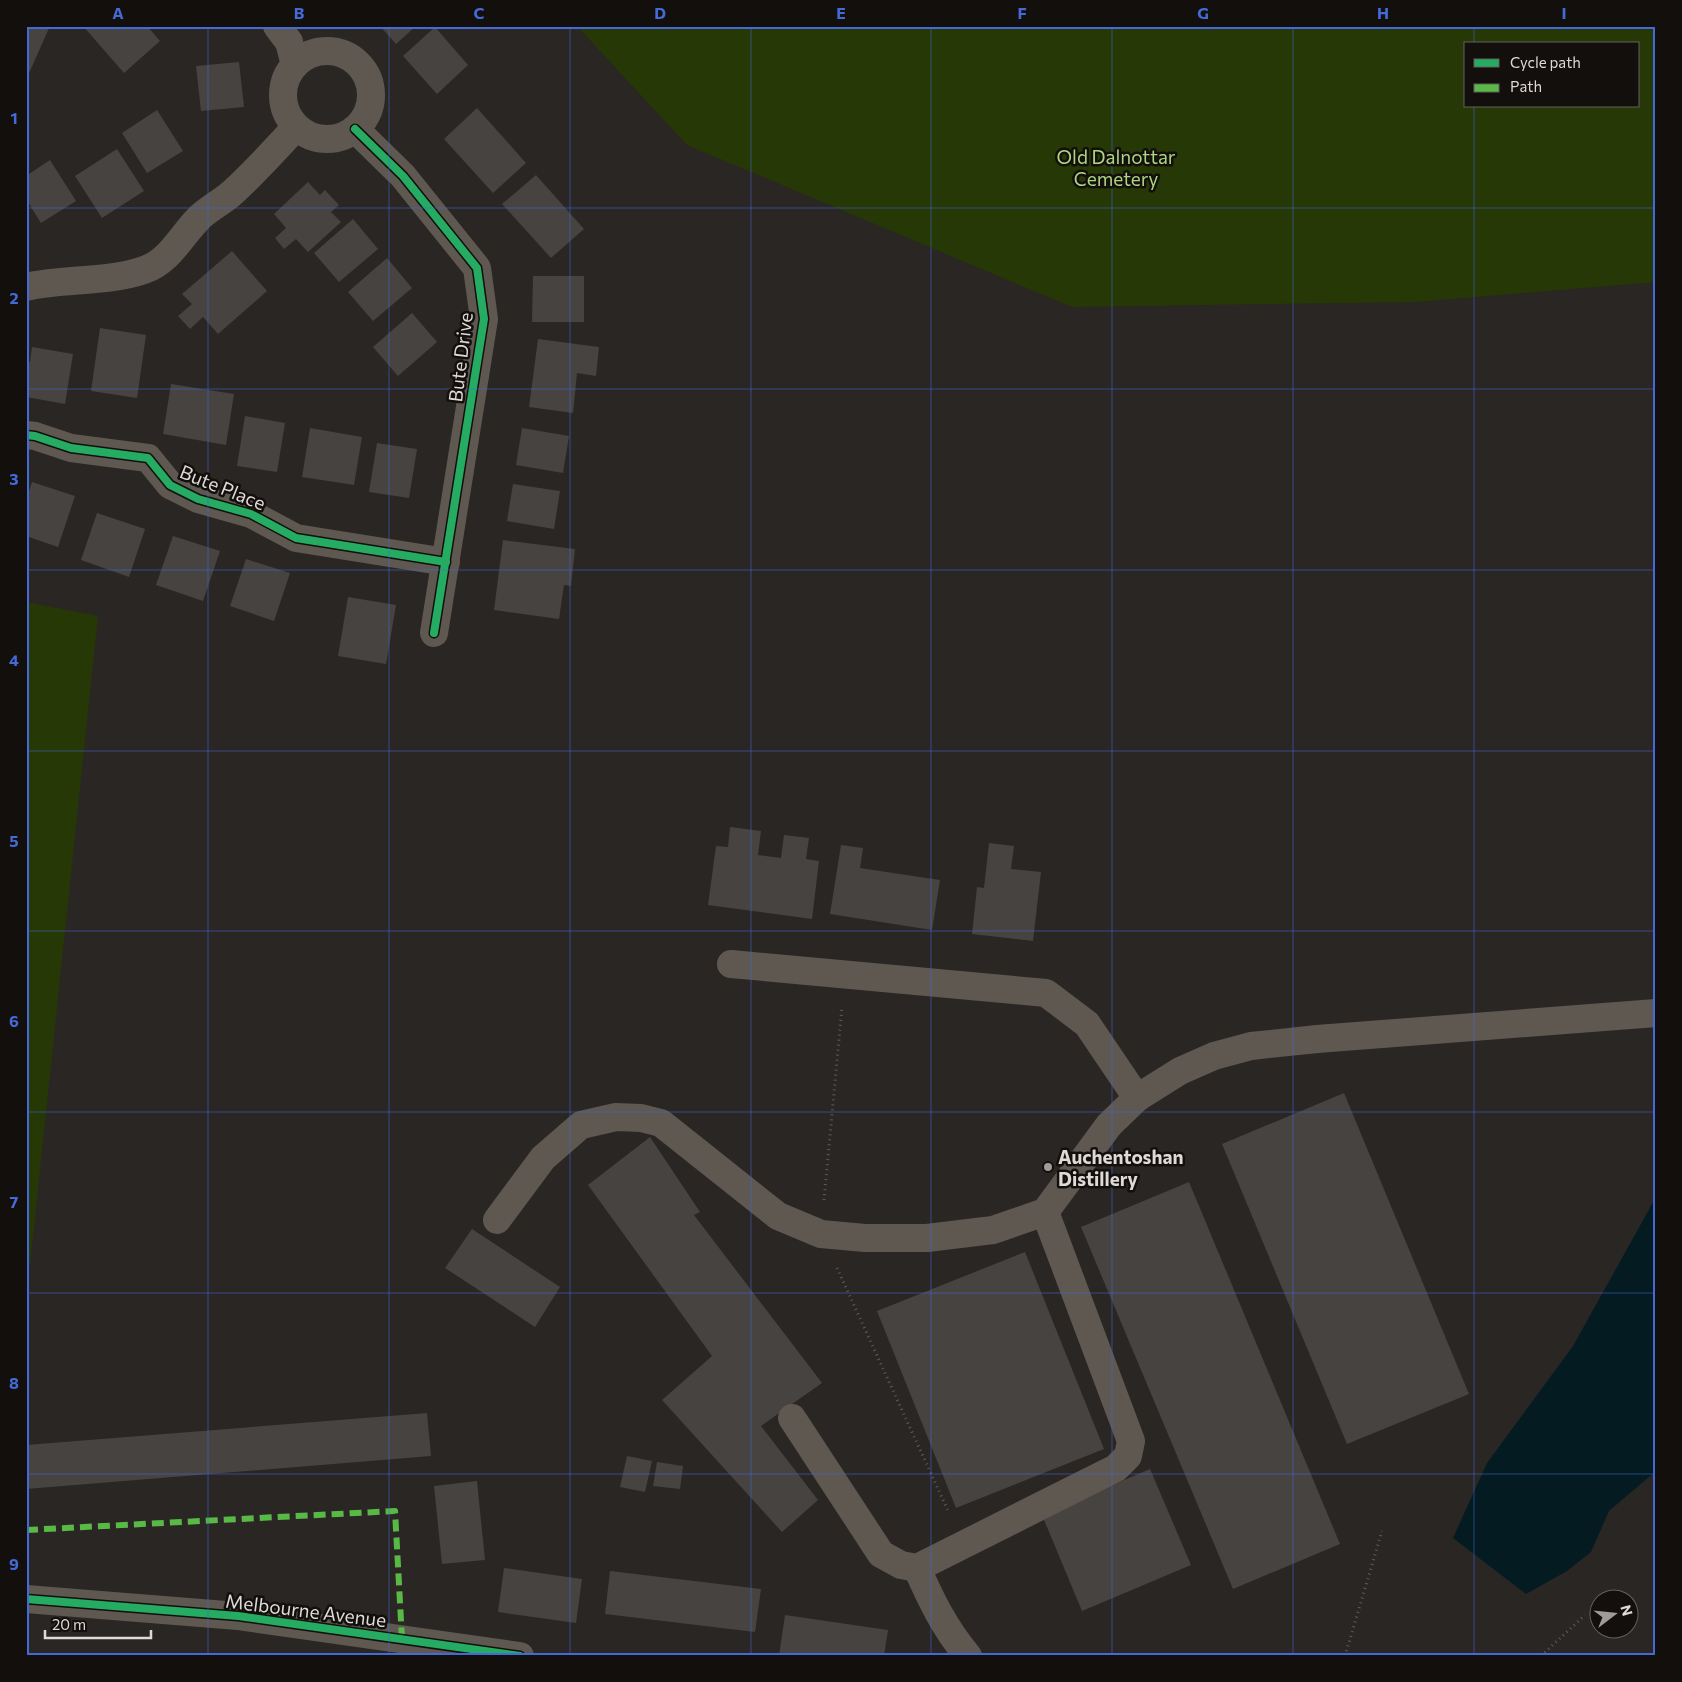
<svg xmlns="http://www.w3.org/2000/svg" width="1682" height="1682" font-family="Commissioner,sans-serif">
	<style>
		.green { fill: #263805; fill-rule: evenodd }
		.water { fill: #041c21 }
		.building { fill: #464341 }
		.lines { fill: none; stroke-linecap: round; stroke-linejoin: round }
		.path { stroke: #605b56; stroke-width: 3; stroke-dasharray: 1 4; stroke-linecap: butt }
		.minor { stroke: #5e5851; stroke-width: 28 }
		.quiet { stroke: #58b947; stroke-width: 6; stroke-dasharray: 12 6; stroke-linecap: butt }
		.cycleway-casing { stroke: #120f0d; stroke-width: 11 }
		.cycleway { stroke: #26ab63; stroke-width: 8 }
		.grid { fill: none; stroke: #446ad8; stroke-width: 1; stroke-opacity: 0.55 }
		.poi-dot { fill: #a09a98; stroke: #120f0d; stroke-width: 2 }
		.labels { text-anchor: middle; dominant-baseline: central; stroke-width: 5; stroke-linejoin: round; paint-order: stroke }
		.park-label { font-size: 19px; fill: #add67f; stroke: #120f0d }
		.street-label { font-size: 19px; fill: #dfd9d7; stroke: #120f0d }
		.poi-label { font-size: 19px; font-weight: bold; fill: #dfd9d7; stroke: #120f0d; text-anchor: start }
		.neatline { fill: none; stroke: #446ad8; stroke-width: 2 }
		.grid-label { font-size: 16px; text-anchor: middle; font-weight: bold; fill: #446ad8 }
	</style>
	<rect width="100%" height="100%" fill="#2a2624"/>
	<!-- green -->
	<g class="green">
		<path d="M 577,26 L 1656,26 L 1656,282 L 1416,302 L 1072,307 L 687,145 ZM 1466,44 L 1638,44 L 1638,106 L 1466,106 Z"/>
		<path d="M 26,602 L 98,616 L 30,1265 L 26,1266 Z"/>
	</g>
	<!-- water -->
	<path class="water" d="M 1656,1197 L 1656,1471 L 1609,1511 L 1591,1552 L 1567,1571 L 1526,1594 L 1453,1538 L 1487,1463 L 1573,1346 Z"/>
	<!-- building -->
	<g class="building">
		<path d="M 26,26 L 50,26 L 26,80 Z"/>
		<path d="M 83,26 L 147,26 L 160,41 L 124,73 Z"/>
		<path d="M 380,26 L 416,26 L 396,44 Z"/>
		<path d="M 435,27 L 468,65 L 437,94 L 403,56 Z"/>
		<path d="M 239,62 L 244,107 L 201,111 L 196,66 Z"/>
		<path d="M 477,108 L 526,163 L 493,193 L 444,139 Z"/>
		<path d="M 157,110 L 183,151 L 147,173 L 122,133 Z"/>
		<path d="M 117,149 L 144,191 L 102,218 L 75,176 Z"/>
		<path d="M 50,160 L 76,201 L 41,223 L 26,199 L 26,176 Z"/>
		<path d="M 536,175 L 584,229 L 551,258 L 502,204 Z"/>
		<path d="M 308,182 L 320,195 L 325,190 L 339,205 L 331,212 L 341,222 L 308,252 L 296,239 L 284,249 L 275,238 L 286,228 L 274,214 Z"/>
		<path d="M 353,219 L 378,249 L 339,282 L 314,253 Z"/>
		<path d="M 232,251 L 267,291 L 218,334 L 203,317 L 190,329 L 178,316 L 192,304 L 182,294 Z"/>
		<path d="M 387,258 L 412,288 L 373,321 L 348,292 Z"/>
		<path d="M 533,276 L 584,276 L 584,322 L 532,322 Z"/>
		<path d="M 412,313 L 437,342 L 398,376 L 373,347 Z"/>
		<path d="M 100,328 L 146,335 L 137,398 L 91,391 Z"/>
		<path d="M 538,339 L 599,347 L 596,376 L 577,373 L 573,413 L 529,407 Z"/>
		<path d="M 32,347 L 73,354 L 65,404 L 26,397 L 26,361 L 30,362 Z"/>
		<path d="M 171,384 L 234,394 L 226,445 L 163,434 Z"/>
		<path d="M 245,416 L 285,423 L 277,472 L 237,466 Z"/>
		<path d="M 310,428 L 362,437 L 354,485 L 302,477 Z"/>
		<path d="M 522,428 L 569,436 L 563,473 L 516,465 Z"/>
		<path d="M 377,443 L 417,449 L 409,498 L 369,492 Z"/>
		<path d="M 32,482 L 75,496 L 58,547 L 26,536 L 26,500 Z"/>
		<path d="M 513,484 L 560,491 L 554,529 L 507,521 Z"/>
		<path d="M 97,513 L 145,529 L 129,577 L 81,560 Z"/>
		<path d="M 173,536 L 220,551 L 203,601 L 156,585 Z"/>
		<path d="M 503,540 L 575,549 L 571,586 L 564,585 L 559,619 L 494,610 Z"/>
		<path d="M 246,559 L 290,573 L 274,621 L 230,606 Z"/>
		<path d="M 348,597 L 396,605 L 386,664 L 338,656 Z"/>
		<path d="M 730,827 L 761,831 L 758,855 L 781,858 L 784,835 L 809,838 L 806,859 L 819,861 L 812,919 L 708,905 L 716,846 L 728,847 Z"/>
		<path d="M 989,843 L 1014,846 L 1011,869 L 1041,872 L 1033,941 L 972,934 L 977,887 L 984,888 Z"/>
		<path d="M 841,845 L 863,848 L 860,868 L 940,880 L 932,930 L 830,914 Z"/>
		<path d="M 1344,1093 L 1469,1394 L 1347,1444 L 1222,1144 Z"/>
		<path d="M 650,1137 L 700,1212 L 694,1215 L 822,1383 L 761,1426 L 818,1500 L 782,1532 L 662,1400 L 712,1356 L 588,1185 Z"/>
		<path d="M 1189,1182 L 1340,1544 L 1233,1589 L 1081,1227 Z"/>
		<path d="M 472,1229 L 560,1287 L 535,1327 L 445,1268 Z"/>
		<path d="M 1025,1252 L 1104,1449 L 956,1508 L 877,1311 Z"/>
		<path d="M 427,1413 L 431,1456 L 26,1489 L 26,1445 Z"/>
		<path d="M 627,1456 L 652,1461 L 645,1492 L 620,1487 Z"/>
		<path d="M 657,1462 L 683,1466 L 680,1489 L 653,1486 Z"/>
		<path d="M 1150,1469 L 1191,1565 L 1082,1611 L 1042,1515 Z"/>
		<path d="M 477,1481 L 485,1560 L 442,1564 L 434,1486 Z"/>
		<path d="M 504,1568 L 582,1579 L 576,1623 L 498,1612 Z"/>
		<path d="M 610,1571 L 761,1589 L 755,1632 L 605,1614 Z"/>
		<path d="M 785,1615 L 888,1630 L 884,1656 L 779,1656 Z"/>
	</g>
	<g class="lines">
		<!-- path -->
		<g class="path">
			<path d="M 824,1200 L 842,1007"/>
			<path d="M 837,1268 L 949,1513"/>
			<path d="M 1345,1656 L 1382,1531"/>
			<path d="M 1541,1656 L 1585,1615"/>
		</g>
		<!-- minor -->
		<g class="minor">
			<path d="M 277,26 L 289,42 L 295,65"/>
			<circle cx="327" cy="95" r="44"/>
			<path d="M 355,129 L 403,176 L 477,268 L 484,319 L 434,633"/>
			<path d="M 26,287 C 64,278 106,283 144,270 C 169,262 181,236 199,218 C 208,209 222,202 232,193 C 255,172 275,150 296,127"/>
			<path d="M 26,435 L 35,436 L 71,448 L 148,458 L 170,485 L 198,499 L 251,514 L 296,538 L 446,562"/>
			<path d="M 731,964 L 1046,993 L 1087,1024 L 1137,1098"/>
			<path d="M 497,1220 L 543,1158 L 581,1125 L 616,1117 L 641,1118 L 661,1123 L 778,1216 L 821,1234 L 865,1238 L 927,1238 L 993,1230 L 1045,1212 L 1109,1125 L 1137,1098 L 1180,1071 L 1214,1056 L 1251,1046 L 1317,1039 L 1656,1013"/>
			<path d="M 792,1418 L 881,1554 L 901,1565 L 917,1568 L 1116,1468 L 1128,1456 L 1131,1441 L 1045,1212"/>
			<path d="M 917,1568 C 931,1600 945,1629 968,1656"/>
			<path d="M 26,1599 L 238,1616 L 520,1656"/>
		</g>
		<!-- quiet -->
		<path class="quiet" d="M 26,1530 L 395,1511 L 402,1639"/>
		<!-- cycleway casing -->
		<g class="cycleway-casing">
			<g id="cycleway">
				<path d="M 355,129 L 403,176 L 477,268 L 484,319 L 434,633"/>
				<path d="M 26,435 L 35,436 L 71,448 L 148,458 L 170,485 L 198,499 L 251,514 L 296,538 L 446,562"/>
				<path d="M 26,1599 L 238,1616 L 520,1656"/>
			</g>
		</g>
		<!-- cycleway -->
		<use href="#cycleway" class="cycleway"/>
	</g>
	<!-- grid -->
	<path class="grid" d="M 208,26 L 208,1656M 389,26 L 389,1656M 570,26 L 570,1656M 751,26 L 751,1656M 931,26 L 931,1656M 1112,26 L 1112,1656M 1293,26 L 1293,1656M 1474,26 L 1474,44M 1474,106 L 1474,1656M 26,208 L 1656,208M 26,389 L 1656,389M 26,570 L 1656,570M 26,751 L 1656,751M 26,931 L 1656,931M 26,1112 L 1656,1112M 26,1293 L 1656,1293M 26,1474 L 1656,1474"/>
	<!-- markers -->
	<circle class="poi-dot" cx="1048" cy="1167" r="5"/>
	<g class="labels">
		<!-- park labels -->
		<g class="park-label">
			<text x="1116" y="156">Old Dalnottar<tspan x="1116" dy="22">Cemetery</tspan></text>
		</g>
		<!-- street labels -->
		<g class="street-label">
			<text transform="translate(460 357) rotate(-83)">Bute Drive</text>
			<text transform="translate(223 487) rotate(22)">Bute Place</text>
			<text transform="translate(306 1610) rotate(7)">Melbourne Avenue</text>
		</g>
		<!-- poi labels -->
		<g class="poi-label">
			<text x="1058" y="1156">Auchentoshan<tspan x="1058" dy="22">Distillery</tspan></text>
		</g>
	</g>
	<!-- border -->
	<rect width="1682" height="1682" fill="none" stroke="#120f0d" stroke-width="55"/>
	<!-- legend -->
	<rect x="1464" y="42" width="175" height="65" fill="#120f0d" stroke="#64605e"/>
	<rect x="1474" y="59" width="25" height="8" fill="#26ab63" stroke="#64605e"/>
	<text x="1510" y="68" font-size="15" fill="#dfd9d7">Cycle path</text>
	<rect x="1474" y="84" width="25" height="8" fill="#58b947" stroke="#64605e"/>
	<text x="1510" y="92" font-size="15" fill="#dfd9d7">Path</text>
	<!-- north arrow -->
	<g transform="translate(1614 1614) rotate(74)"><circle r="24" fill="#120f0d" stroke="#64605e"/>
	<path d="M0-4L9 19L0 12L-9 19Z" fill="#a09a98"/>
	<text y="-8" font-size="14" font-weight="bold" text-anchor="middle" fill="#dfd9d7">N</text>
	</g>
	<!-- scale -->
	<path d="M45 1630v8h106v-8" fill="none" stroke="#dfd9d7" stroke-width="2.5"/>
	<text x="52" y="1630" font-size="15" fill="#dfd9d7" stroke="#120f0d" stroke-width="4" paint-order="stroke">20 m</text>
	<rect x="28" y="28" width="1626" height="1626" class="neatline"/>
	<g class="grid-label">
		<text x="118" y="19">A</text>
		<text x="299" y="19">B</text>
		<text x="479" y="19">C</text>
		<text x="660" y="19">D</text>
		<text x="841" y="19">E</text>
		<text x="1022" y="19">F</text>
		<text x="1203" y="19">G</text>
		<text x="1383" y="19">H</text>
		<text x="1564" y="19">I</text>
		<text x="14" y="124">1</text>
		<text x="14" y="304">2</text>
		<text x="14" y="485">3</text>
		<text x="14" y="666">4</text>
		<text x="14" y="847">5</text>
		<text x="14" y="1027">6</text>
		<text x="14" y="1208">7</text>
		<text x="14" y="1389">8</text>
		<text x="14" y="1570">9</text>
	</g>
</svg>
